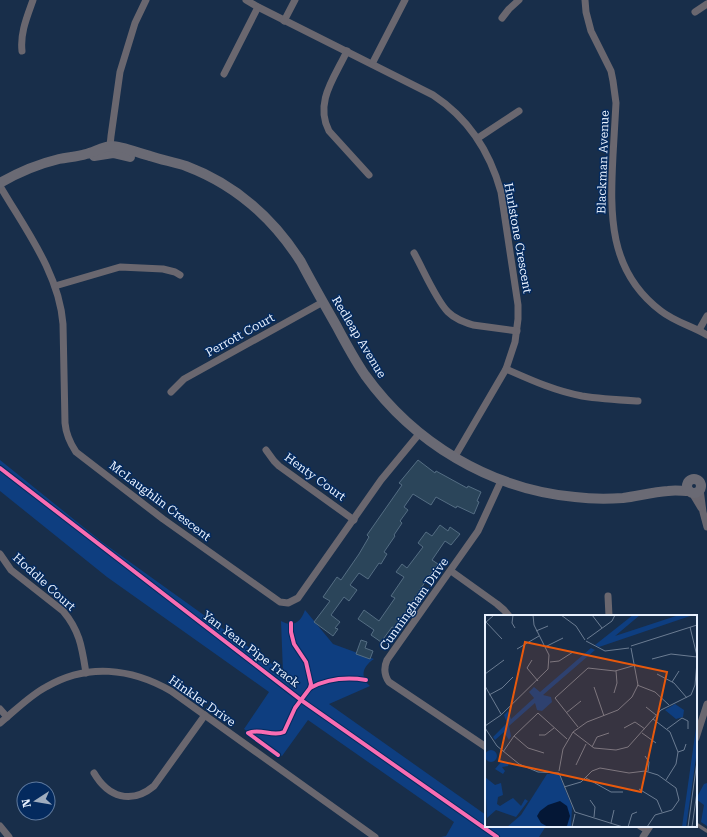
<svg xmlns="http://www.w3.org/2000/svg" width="707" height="837" font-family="'Roboto Serif',serif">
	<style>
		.green { fill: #0e3e80 }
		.building { fill: #2b455a; stroke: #546d83 }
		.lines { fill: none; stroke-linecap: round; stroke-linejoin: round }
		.lane { stroke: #6a676f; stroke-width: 3.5 }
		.street { stroke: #6a676f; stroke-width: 7 }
		.secondary { stroke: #6a6a74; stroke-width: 10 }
		.cycleway-casing { stroke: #042a5e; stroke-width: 6 }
		.cycleway { stroke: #f96db3; stroke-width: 4 }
		.labels { text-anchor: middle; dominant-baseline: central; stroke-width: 3; stroke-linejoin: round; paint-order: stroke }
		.street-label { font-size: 12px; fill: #e8f1fe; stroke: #042a5e }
		.inset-road { fill: none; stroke: #6b7c92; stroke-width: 1 }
		.view { fill: #e8590c; fill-opacity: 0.15; stroke: #e8590c; stroke-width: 2 }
		.inset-edge { fill: none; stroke: #e8f1fe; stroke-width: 2 }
	</style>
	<rect width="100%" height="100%" fill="#182e4a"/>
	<!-- green -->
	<g class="green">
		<path d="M 0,460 L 102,542 L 283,672 L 281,621 C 293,628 301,622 305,610 L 333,644 L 374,659 C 363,666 359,677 370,686 L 329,704 L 486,815 L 486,826 L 546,826 L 539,837 L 441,837 L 446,836 L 454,822 L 308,720 L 282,756 L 244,729 L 269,692 L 107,577 L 0,491 Z"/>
		<path d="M 707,783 L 707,826 L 701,822 L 704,805 L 696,799 L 704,784 Z"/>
	</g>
	<!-- building -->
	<g class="building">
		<path d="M 418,460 L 435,473 L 436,471 L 467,488 L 468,486 L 481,492 L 477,501 L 479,502 L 474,514 L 457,506 L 456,508 L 436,497 L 431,505 L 413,494 L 404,507 L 408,510 L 400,521 L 402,523 L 394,535 L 395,536 L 384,552 L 387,554 L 381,564 L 379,563 L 368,579 L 359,573 L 350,585 L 357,590 L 349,601 L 344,597 L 331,615 L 340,622 L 335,628 L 338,629 L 333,636 L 314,622 L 330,601 L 323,597 L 337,577 L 341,580 L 359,554 L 369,537 L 367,535 L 402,485 L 399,483 Z"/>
		<path d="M 440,525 L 448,531 L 450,527 L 460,534 L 451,545 L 445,541 L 432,560 L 438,564 L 427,579 L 395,628 L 392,627 L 381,642 L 371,635 L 374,630 L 358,619 L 364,610 L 379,621 L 395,598 L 391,596 L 404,577 L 396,572 L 402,564 L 407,568 L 423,547 L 418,543 L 426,532 L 432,536 Z"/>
		<path d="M 361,640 L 367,642 L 365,648 L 373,651 L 370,659 L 356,654 Z"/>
	</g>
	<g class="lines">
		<!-- lane -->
		<path class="lane" d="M 696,824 L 707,831"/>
		<!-- street -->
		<g class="street">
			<path d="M 246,0 L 258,7 L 433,95 C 468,118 490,152 501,192 L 518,305 L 518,319 L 515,342 L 506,369 L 454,458"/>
			<path d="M 585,0 L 586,12 L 591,31 L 611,71 L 613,81 L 616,103 C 615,120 614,137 613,155 C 610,214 608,271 661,311 C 675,322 692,326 707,335"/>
			<path d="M 695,12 L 707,4"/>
			<path d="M 502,18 L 509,9 L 519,0"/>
			<path d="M 284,21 L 295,0"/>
			<path d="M 22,51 C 20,33 27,17 33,0"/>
			<path d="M 347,51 C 335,77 314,102 329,131 L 369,175"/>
			<path d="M 372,64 L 405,0"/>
			<path d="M 224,74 L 258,7"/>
			<path d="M 478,138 L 519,111"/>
			<path d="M 112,150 L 110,146 L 111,136 L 120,72 L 135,23 L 146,0"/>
			<path d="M 0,186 C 25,229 59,273 63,324 L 65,423 C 66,434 70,443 76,452 L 163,519 L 280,602 L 288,603 L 298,598 L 381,480 L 419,434"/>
			<path d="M 414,253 C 423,269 436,300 448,312 C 455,319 464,322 473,325 L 517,331"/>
			<path d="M 55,286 L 120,267 L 163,269 L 175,272 L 180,275"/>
			<path d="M 699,330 L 707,316"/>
			<path d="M 506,369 C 531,380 555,391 582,396 C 601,399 620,400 638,401"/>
			<path d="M 171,392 L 184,379 L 323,302"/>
			<path d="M 266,450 L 274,461 L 279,466 L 354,520"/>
			<path d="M 700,489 L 703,512 L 707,527"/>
			<path d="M 692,493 L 701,508"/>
			<path d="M 0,554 L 11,570 L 63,611 C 80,631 82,648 86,673"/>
			<path d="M 451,571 L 497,604 L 504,610 L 509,616"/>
			<path d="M 608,596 L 609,616"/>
			<path d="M 0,709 L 7,717"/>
			<path d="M 0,723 C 15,711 29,696 46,687 C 87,663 131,668 171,691 L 375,837"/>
			<path d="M 696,738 L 707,704"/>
			<path d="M 486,747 L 389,682 C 384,675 384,667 387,660 L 478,531 L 501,481"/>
			<path d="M 94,773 C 108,797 131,805 154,786 L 205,715"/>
			<path d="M 0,826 L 9,837"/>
			<path d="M 640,826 L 647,830"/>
			<path d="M 643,837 L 650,826"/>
		</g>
		<!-- secondary -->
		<g class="secondary">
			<path d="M 94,156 L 113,153 L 130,157"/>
			<path d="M 0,183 C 19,172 38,164 59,159 C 68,157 77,157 86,154 C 94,152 104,146 112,146 C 122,146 141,154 150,156 C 162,160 174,162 186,166 C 234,184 273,218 301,262 C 312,283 324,304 336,325 C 345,342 354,359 365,375 C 414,443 490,489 575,497 C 591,499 607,499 623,498 C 638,496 653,492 668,491 C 675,490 682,491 689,491"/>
			<circle cx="694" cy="486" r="7"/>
		</g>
		<!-- cycleway casing -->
		<g class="cycleway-casing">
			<g id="cycleway">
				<path d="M 0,468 L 301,700 L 497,837"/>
				<path d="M 310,688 C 327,679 347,677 366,680"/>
				<path d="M 278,755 L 248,733 C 260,728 273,737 284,732 L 295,708 L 310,688 L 311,684 L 306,662 L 294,644 L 291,632 L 291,623"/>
			</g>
		</g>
		<!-- cycleway -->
		<use href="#cycleway" class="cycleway"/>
	</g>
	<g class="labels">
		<!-- street labels -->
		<g class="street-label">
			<text transform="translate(603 162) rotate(-88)">Blackman Avenue</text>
			<text transform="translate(518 238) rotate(80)">Hurlstone Crescent</text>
			<text transform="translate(240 335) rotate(-29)">Perrott Court</text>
			<text transform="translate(359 337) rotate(59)">Redleap Avenue</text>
			<text transform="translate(315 477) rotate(36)">Henty Court</text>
			<text transform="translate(160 501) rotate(37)">McLaughlin Crescent</text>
			<text transform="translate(44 582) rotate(42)">Hoddle Court</text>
			<text transform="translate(414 604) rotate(-55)">Cunningham Drive</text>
			<text transform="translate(251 649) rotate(37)">Yan Yean Pipe Track</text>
			<text transform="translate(202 701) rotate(35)">Hinkler Drive</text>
		</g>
	</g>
	<!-- overview -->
	<g transform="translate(485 615)">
		<rect width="212" height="212" fill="#182e4a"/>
		<path d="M 148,0 L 155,0 L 130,21 L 194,0 L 208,0 L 114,32 L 110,30 ZM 106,33 L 110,35 L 58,80 L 66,82 L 67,87 L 57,96 L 52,95 L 50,88 L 24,111 L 26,121 L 24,125 L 19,117 L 10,125 L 8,122 L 22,108 L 19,100 L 23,96 L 26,104 L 49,83 L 44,77 L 49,72 L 55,77 ZM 190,89 L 199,95 L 198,102 L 191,104 L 180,95 ZM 212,106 L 212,136 L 201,212 L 197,212 ZM0 141a6 6 0 1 1 12 0a6 6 0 1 1-12 0ZM 17,146 L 24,148 L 23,151 L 17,152 L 20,156 L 18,159 L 10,154 ZM 62,159 L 74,159 L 87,192 L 86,212 L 22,212 L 36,200 ZM 0,162 L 10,170 L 16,168 L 18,180 L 13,182 L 12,189 L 15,191 L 28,183 L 36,191 L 40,184 L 43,186 L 31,202 L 11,195 L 2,203 Z" fill="#0e3e80"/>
		<path d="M 75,186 L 82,191 L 85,201 L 82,211 L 63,212 L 56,208 L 52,201 L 55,196 L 63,190 Z" fill="#041736"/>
		<path class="inset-road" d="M 28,0 L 27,8 L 30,13M 76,0 L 91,11 L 100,25M 107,0 L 117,13M 1,7 L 17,24M 0,8 L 9,0M 205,12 L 212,41M 51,16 L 63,11M 102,24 L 127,6 L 130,0M 101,26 L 120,36 L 144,33M 146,31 L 212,10M 60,32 L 78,23M 32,34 L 54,21M 167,44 L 186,39 L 212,42M 47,45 L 42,53 L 53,66M 65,47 L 74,46 L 88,37M 0,59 L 19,45M 172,59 L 189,68 L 202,83M 187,67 L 194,56M 152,70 L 170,77 L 184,90M 0,71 L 16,99M 109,72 L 119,101M 129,78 L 132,68 L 131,56M 4,80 L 17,73 L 28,62M 161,92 L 171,100M 81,98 L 96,86M 168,104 L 185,117 L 193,137 L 191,149 L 181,165M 0,111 L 16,100 L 63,54 L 64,40 L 49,10 L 48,0M 93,112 L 70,83 L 103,53 L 130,56 L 151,50M 0,113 L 12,131 L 34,149 L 53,157 L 74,158M 139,113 L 150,107 L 160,114M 182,114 L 197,103 L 203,106 L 203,114M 88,117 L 109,133 L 131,135 L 143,132 L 176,95 L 206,80 L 210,70 L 212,47M 157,118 L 171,128M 54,120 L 60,120 L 69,113M 29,121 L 43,133 L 59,138M 107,132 L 112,122 L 124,118M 18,137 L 29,121 L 53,98 L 82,124M 193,137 L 199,135 L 201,129M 160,141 L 164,147 L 163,156M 91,150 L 101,129M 74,156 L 78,134 L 88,117 L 102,107 L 133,95 L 147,82 L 153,70 L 146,33M 74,158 L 90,197M 101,163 L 126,177 L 138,177M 79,172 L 96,167 L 107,156 L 115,153 L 144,158 L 160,156 L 173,160 L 191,173 L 194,185 L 187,195 L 170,200 L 162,212M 154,174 L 172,185 L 177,197M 105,185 L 110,192 L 109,202M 90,197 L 138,212M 126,208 L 129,195M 87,212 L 90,199M 143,212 L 147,199 L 152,197M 203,212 L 212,146M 207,212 L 212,177"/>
		<path class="view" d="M 40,27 L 182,57 L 156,177 L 14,146 Z"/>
		<rect width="212" height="212" class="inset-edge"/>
	</g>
	<!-- north arrow -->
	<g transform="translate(36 801) rotate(258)"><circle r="19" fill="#042a5e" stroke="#5f7a9e"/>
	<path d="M0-3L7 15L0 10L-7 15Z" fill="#9fadbf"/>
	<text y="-6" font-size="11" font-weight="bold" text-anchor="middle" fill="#e8f1fe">N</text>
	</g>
</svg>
